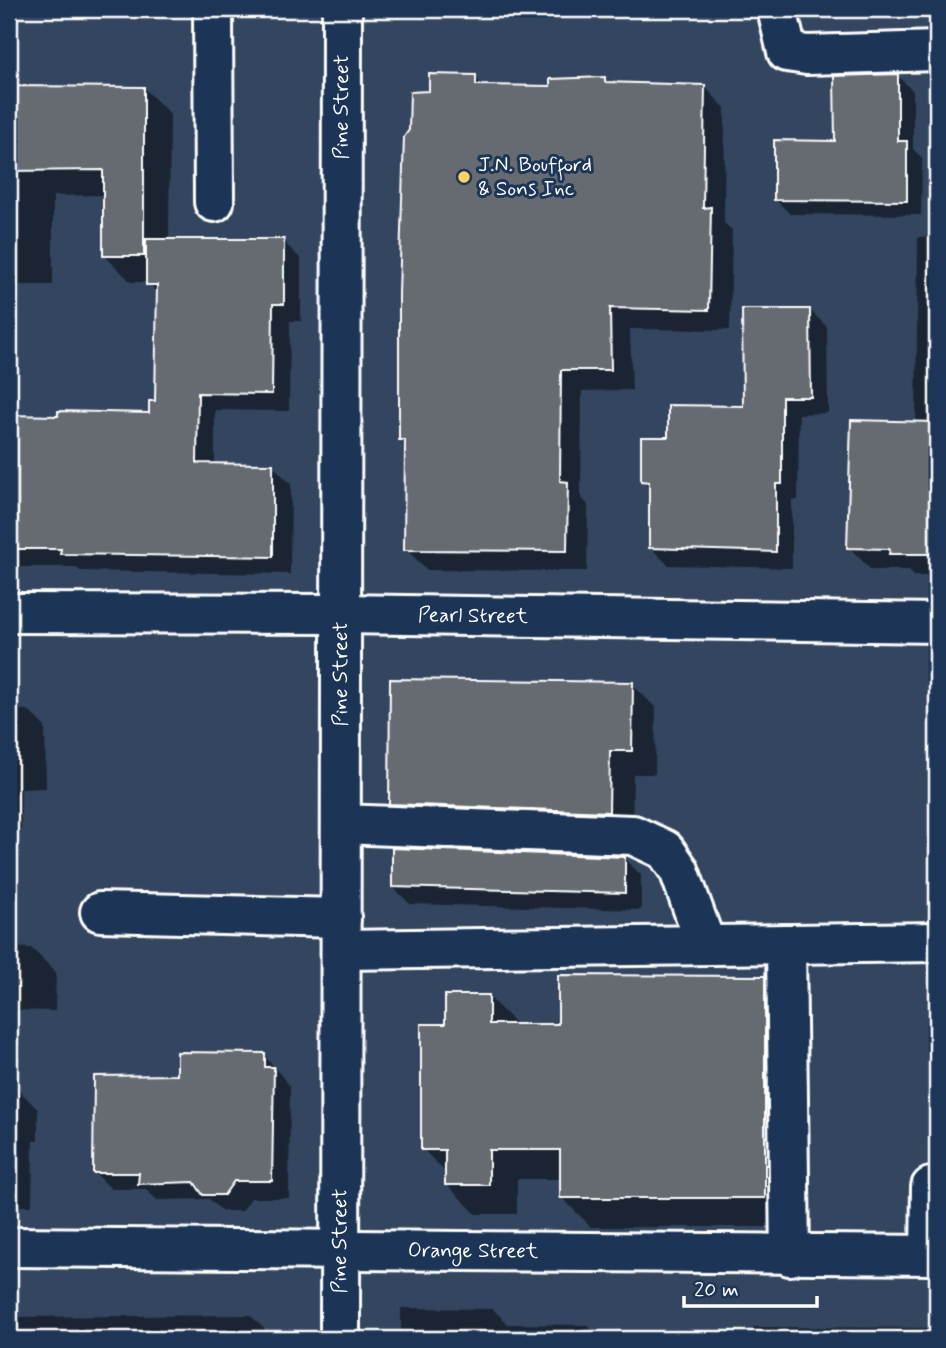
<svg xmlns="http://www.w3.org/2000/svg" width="946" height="1348" font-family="Mynerve,sans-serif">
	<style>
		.shadow { fill: #0007 }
		.building { fill: #666b71; stroke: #fff; stroke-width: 2 }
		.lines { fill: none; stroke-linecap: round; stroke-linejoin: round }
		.minor-casing { stroke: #fff; stroke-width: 44 }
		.minor { stroke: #1d3557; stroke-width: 38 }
		.poi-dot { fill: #ffd166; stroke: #1d3557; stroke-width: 2.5 }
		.labels { text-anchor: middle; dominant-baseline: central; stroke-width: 6; stroke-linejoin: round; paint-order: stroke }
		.street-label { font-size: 21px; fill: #fff; stroke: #1d3557 }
		.poi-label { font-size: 21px; fill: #fff; stroke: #1d3557; text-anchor: start }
	</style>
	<rect width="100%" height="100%" fill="#33455f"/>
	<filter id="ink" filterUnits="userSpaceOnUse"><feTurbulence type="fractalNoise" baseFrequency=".0143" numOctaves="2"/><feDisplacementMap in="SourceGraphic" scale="14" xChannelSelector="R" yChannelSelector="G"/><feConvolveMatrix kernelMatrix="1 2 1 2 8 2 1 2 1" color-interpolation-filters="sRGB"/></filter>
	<g filter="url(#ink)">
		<!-- shadow -->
		<g class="shadow">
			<path d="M 898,76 L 913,91 L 913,149 L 922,158 L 921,215 L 790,214 L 775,199 L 837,142 Z"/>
			<path d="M 475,77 L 485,87 L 552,88 L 604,79 L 609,84 L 704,86 L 725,108 L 724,223 L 732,230 L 730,330 L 630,329 L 632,390 L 582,391 L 581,497 L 588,505 L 587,571 L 427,570 L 406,549 L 407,446 L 401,439 L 431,93 Z"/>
			<path d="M 9,86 L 144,88 L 170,114 L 169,241 L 283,241 L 301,259 L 301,321 L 290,321 L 289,411 L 215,410 L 215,465 L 273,466 L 291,484 L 290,574 L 80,571 L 76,567 L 9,567 L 9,415 L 151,415 L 157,403 L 159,295 L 148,282 L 131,282 L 105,256 L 105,195 L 53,196 L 53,285 L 9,285 Z"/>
			<path d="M 918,237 L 937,237 L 937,583 L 930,576 L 914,576 L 909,570 L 871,570 L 849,547 L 916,423 Z"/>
			<path d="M 810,310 L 827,327 L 828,413 L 799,414 L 798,500 L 792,500 L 792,568 L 668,565 L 651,548 L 651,488 L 643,481 L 669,439 L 745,407 Z"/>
			<path d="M 632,684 L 656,708 L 655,774 L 633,774 L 632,836 L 414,827 L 390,803 Z"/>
			<path d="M 9,709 L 28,710 L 45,727 L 46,788 L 21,789 L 21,830 L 9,830 Z"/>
			<path d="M 624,858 L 641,875 L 641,910 L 410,904 L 393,887 Z"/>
			<path d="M 9,947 L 31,948 L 56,972 L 55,1011 L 9,1010 Z"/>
			<path d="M 764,977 L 793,1007 L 794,1227 L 591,1227 L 561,1197 L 562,1179 L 517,1179 L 517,1214 L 476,1214 L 446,1184 L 446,1173 L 423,1149 L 447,1026 L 489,997 L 518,1026 L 560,1026 Z"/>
			<path d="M 264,1055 L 290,1086 L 289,1198 L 251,1198 L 242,1211 L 222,1211 L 209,1199 L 157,1200 L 146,1189 L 111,1189 L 94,1172 L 178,1076 Z"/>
			<path d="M 9,1074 L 19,1084 L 19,1090 L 38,1110 L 38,1141 L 33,1141 L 32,1206 L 9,1206 Z"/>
			<path d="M 401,1308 L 493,1309 L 508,1324 L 587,1325 L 594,1332 L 663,1332 L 671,1339 L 401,1339 Z"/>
			<path d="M 250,1315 L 275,1339 L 9,1339 L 9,1317 Z"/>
			<path d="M 753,1327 L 937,1328 L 937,1339 L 753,1339 Z"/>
		</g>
		<!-- building -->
		<g class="building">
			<path d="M 429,74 L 476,75 L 476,85 L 550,86 L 550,79 L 605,77 L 605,82 L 705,85 L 703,208 L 711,207 L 709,310 L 610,308 L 611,370 L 561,370 L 560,481 L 568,482 L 567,551 L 404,550 L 405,440 L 399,440 L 399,293 L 404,137 L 409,130 L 410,92 L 429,91 Z"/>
			<path d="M 898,74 L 898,141 L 907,141 L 907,201 L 774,200 L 774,140 L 835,141 L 834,76 Z"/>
			<path d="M 9,86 L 144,87 L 144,256 L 103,256 L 103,170 L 9,171 Z"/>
			<path d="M 146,239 L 284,239 L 284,304 L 273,304 L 272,394 L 198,393 L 197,463 L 273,464 L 273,557 L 60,554 L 61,549 L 9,549 L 9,415 L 58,416 L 58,411 L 149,413 L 149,401 L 155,401 L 157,285 L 146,285 Z"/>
			<path d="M 742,309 L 810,309 L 811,397 L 782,397 L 782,484 L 776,484 L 776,552 L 649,548 L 649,482 L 641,481 L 641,437 L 668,437 L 668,405 L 743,406 Z"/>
			<path d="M 851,420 L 937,422 L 937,554 L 889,554 L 890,549 L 847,548 Z"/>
			<path d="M 390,679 L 633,682 L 632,751 L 610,751 L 609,812 L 389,804 Z"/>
			<path d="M 392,848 L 625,857 L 625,893 L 392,887 Z"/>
			<path d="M 558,975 L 765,976 L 765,1198 L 560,1198 L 560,1150 L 489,1150 L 489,1185 L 445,1185 L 445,1150 L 421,1150 L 421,1024 L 445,1024 L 445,995 L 489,995 L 489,1024 L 558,1024 Z"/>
			<path d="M 177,1052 L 265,1053 L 265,1067 L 274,1067 L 272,1181 L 234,1181 L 224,1195 L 203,1195 L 194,1182 L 138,1184 L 139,1173 L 93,1173 L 94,1076 L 177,1075 Z"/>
		</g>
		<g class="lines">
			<!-- minor casing -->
			<g class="minor-casing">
				<g id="minor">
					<path d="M 213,9 L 214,202"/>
					<path d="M 777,9 L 787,52 L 807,55 L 937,51"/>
					<path id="s1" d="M 9,613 L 342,614 L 937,623"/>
					<path d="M 341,824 L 633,835 L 665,850 L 679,870 L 706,945"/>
					<path d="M 100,912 L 341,918"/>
					<path d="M 786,944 L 790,1256"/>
					<path d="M 341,950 L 937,942"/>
					<path id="s2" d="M 9,1247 L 937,1255"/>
					<path d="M 930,1255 L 931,1187"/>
					<path id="s3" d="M 340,1339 L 342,9"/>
				</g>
			</g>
			<!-- minor -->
			<use href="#minor" class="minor"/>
		</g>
	</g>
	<!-- markers -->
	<circle class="poi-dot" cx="464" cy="177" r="7"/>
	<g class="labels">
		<!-- street labels -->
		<g class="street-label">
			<text stroke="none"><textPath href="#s3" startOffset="1232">Pine Street</textPath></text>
			<text stroke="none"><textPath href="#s1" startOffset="464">Pearl Street</textPath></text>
			<text stroke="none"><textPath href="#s3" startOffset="665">Pine Street</textPath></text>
			<text stroke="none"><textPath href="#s3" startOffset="98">Pine Street</textPath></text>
			<text stroke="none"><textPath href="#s2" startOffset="464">Orange Street</textPath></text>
		</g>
		<!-- poi labels -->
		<g class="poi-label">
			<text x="478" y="165">J.N. Boufford<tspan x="478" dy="24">&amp; Sons Inc</tspan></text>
		</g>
	</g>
	<!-- margin -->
	<rect width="946" height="1348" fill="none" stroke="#1d3557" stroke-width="35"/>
	<rect x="18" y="18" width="911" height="1313" fill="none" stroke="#fff" stroke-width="2.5" filter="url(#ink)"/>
	<!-- scale -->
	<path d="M684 1296v10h133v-10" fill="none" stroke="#ffffff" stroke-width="3.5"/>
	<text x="694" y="1296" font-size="21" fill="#ffffff" stroke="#1d3557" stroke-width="5" paint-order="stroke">20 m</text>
</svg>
